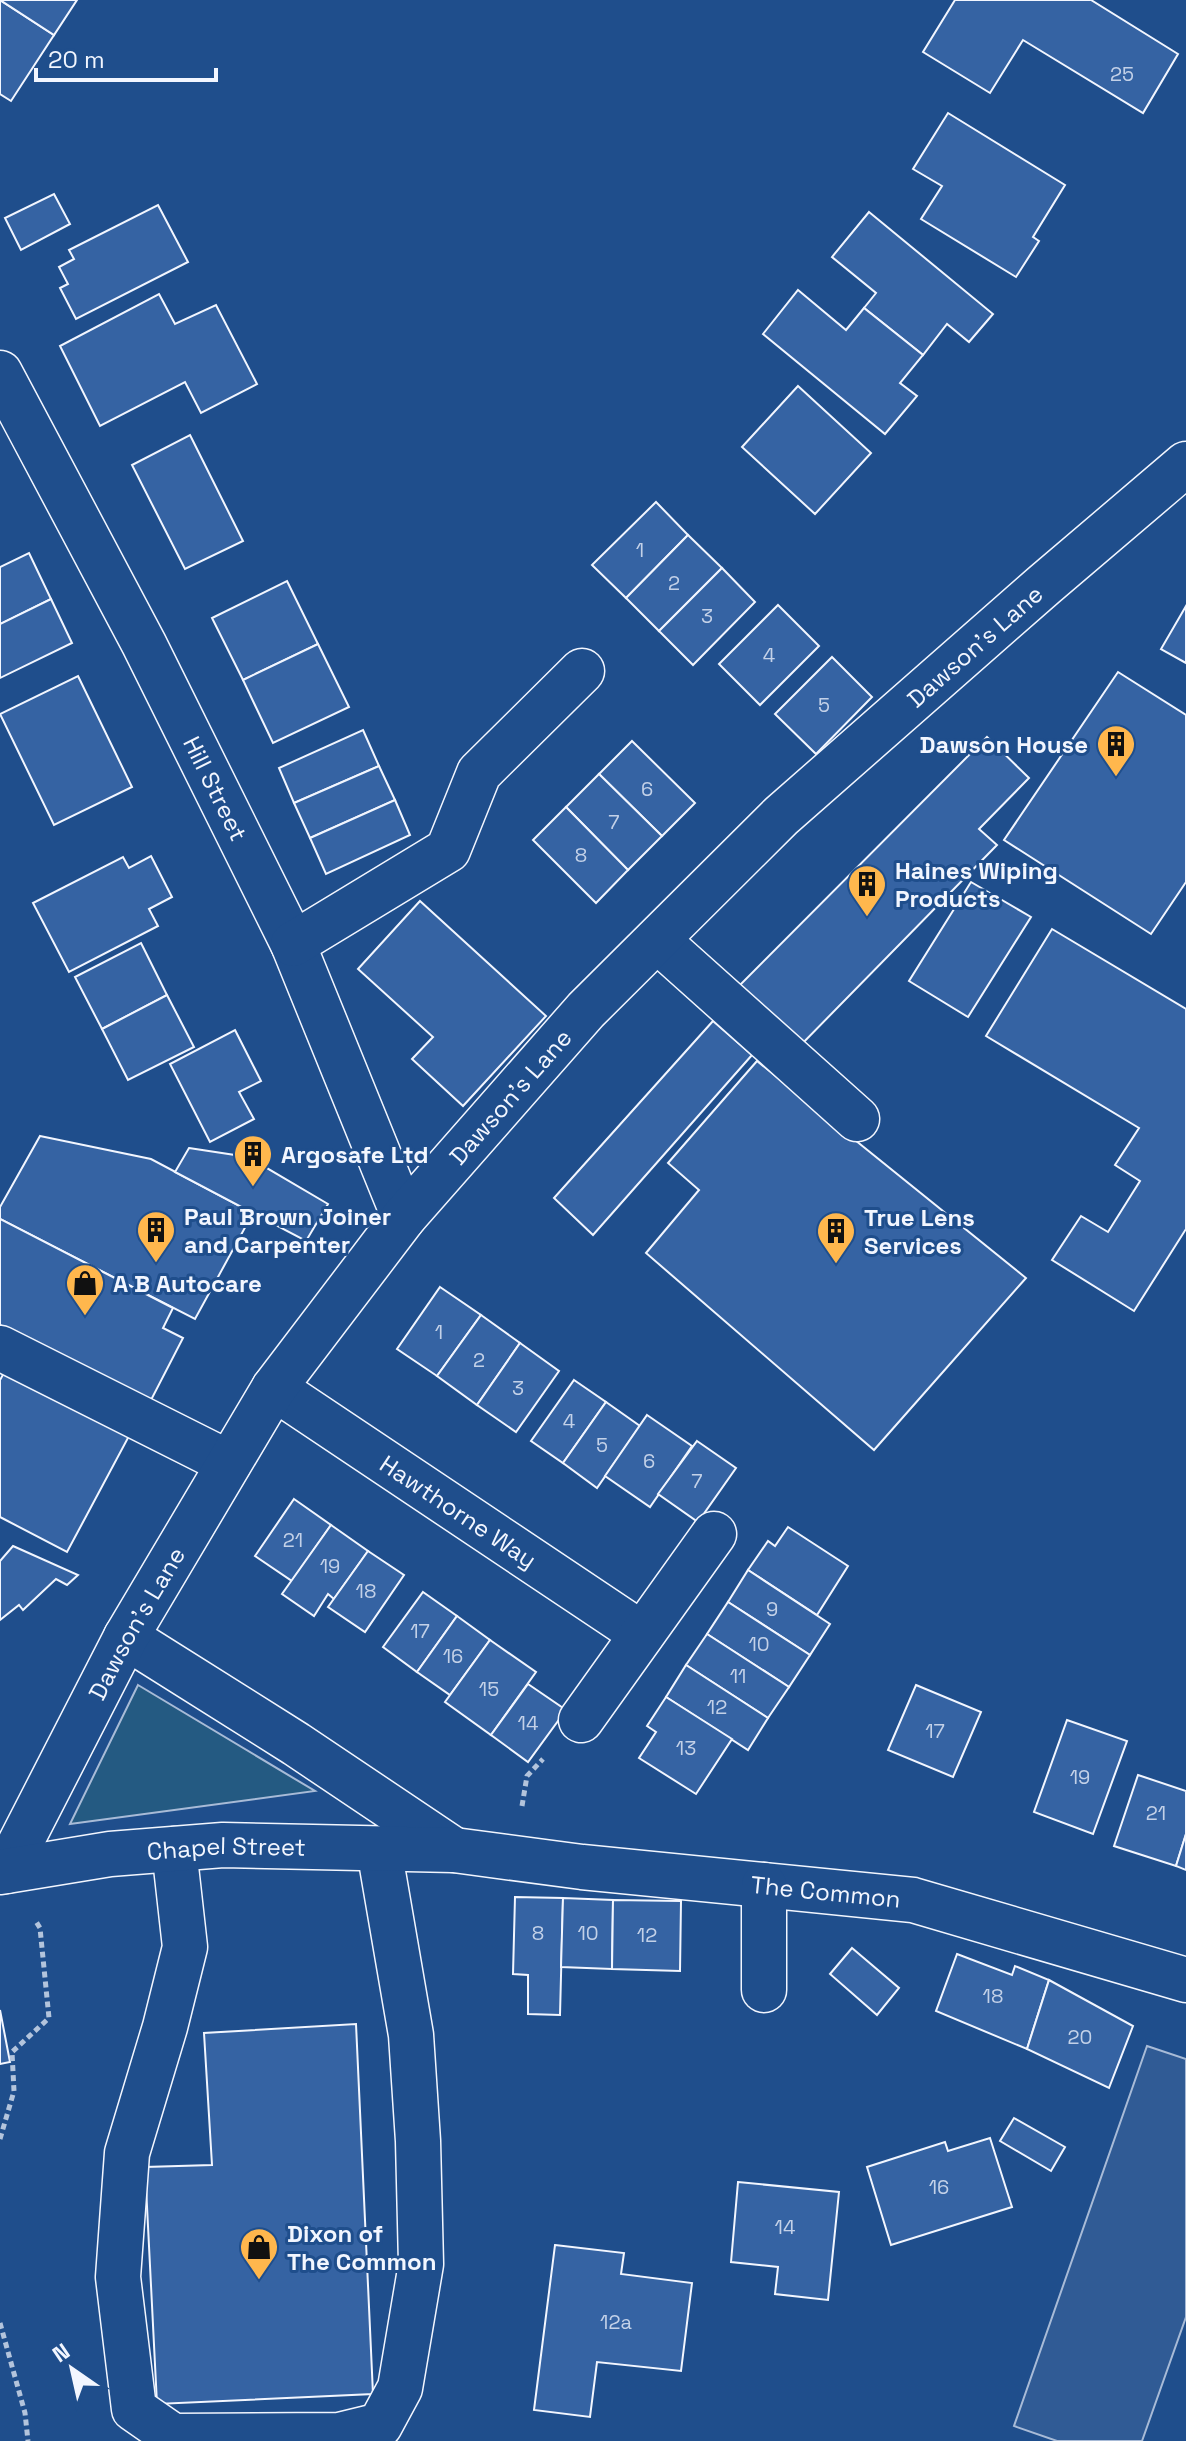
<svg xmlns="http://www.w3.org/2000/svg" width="1186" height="2441" font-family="'Space Grotesk',sans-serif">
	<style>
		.green { fill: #245a82; stroke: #a8bbd7; stroke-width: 2 }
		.parking { fill: #305b95; stroke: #a8bbd7; stroke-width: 2 }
		.building { fill: #3563a3; stroke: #f2f6ff; stroke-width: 2 }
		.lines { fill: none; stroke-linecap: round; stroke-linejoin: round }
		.minor-casing { stroke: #f2f6ff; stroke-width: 47 }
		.path { stroke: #b3c4dc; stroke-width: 5; stroke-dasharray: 6 4; stroke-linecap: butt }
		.minor { stroke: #1f4e8c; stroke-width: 44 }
		.labels { text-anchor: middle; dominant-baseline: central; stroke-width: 6; stroke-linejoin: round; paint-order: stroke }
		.number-label { font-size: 20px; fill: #c3d1e8 }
		.street-label { font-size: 24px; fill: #f2f6ff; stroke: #1f4e8c }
		.poi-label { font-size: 24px; font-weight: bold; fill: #f2f6ff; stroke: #1f4e8c; text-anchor: start }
	</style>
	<rect width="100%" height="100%" fill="#1f4e8c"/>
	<!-- green -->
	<path class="green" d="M 138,1685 L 315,1791 L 70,1824 Z"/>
	<!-- parking -->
	<path class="parking" d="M 1147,2046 L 1186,2059 L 1186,2317 L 1142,2441 L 1057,2441 L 1014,2426 Z"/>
	<!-- building -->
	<g class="building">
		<path d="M 0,0 L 54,35 L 11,101 L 0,94 Z"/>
		<path d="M 0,0 L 77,0 L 54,35 Z"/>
		<path d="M 955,0 L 1091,0 L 1178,54 L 1143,113 L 1023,40 L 990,93 L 923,52 Z"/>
		<path d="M 948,113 L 1065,185 L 1033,237 L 1039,241 L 1016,277 L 921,219 L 942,186 L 913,169 Z"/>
		<path d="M 54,194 L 70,224 L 21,250 L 5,218 Z"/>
		<path d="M 158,205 L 188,262 L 76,319 L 60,288 L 68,284 L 59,267 L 74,259 L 69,250 Z"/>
		<path d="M 869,212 L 993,314 L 969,342 L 947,324 L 923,355 L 864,308 L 876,293 L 832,257 Z"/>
		<path d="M 798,290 L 846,330 L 864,308 L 923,355 L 900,383 L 917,396 L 885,434 L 763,334 Z"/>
		<path d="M 159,294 L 175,324 L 216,305 L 257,384 L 201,413 L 185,382 L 100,426 L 60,346 Z"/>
		<path d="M 798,386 L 871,453 L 815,514 L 742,447 Z"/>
		<path d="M 190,435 L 243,541 L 185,569 L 132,465 Z"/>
		<path d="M 656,502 L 688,535 L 626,598 L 592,565 Z"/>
		<path d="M 688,535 L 722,568 L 659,631 L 626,598 Z"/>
		<path d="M 29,553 L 51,599 L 0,624 L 0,567 Z"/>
		<path d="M 722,568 L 755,602 L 693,665 L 659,631 Z"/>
		<path d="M 287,581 L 318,644 L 243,680 L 212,618 Z"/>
		<path d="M 51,599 L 72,643 L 0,678 L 0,624 Z"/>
		<path d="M 778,605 L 819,646 L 760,705 L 719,664 Z"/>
		<path d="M 1186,606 L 1186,663 L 1161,649 Z"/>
		<path d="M 318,644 L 349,707 L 273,743 L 243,680 Z"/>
		<path d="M 832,657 L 872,697 L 816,754 L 775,714 Z"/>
		<path d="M 1118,672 L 1186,715 L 1186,882 L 1151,934 L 1004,840 Z"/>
		<path d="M 78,676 L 132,787 L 54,825 L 0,714 Z"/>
		<path d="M 363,730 L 379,766 L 294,803 L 279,768 Z"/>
		<path d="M 987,737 L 1029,778 L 979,829 L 997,845 L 794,1052 L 735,990 Z"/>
		<path d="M 632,741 L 695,803 L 662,836 L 599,774 Z"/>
		<path d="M 379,766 L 395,800 L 310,838 L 294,803 Z"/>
		<path d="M 599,774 L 662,836 L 628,870 L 566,807 Z"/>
		<path d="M 395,800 L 410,835 L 326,874 L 310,838 Z"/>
		<path d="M 566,807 L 628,870 L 596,903 L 533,840 Z"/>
		<path d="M 151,856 L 172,897 L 149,909 L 158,926 L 69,972 L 33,903 L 123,857 L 129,868 Z"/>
		<path d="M 971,882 L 1031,917 L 968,1017 L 909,981 Z"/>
		<path d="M 420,901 L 546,1016 L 463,1106 L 412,1059 L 433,1037 L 358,969 Z"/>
		<path d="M 1052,929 L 1186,1009 L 1186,1229 L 1134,1311 L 1052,1260 L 1081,1216 L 1108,1232 L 1140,1181 L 1115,1165 L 1139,1128 L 986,1036 Z"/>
		<path d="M 141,943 L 167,995 L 102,1029 L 75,977 Z"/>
		<path d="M 167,995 L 194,1047 L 128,1080 L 102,1029 Z"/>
		<path d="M 713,1021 L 752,1055 L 593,1235 L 554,1198 Z"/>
		<path d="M 235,1030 L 261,1081 L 239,1092 L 254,1119 L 210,1142 L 170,1064 Z"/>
		<path d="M 757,1061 L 1026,1278 L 874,1450 L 646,1253 L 699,1190 L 668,1163 Z"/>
		<path d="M 40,1136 L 151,1159 L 253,1213 L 195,1319 L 0,1219 L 0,1207 Z"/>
		<path d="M 189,1148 L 248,1157 L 328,1204 L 306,1241 L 175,1172 Z"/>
		<path d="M 0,1219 L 173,1308 L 163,1328 L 183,1338 L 150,1402 L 0,1325 Z"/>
		<path d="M 440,1287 L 481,1315 L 437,1376 L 397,1349 Z"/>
		<path d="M 481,1315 L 520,1343 L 477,1405 L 437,1376 Z"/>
		<path d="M 520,1343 L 559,1371 L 516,1432 L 477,1405 Z"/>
		<path d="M 5,1371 L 129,1436 L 67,1552 L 0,1517 L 0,1380 Z"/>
		<path d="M 574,1380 L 606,1402 L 563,1463 L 531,1441 Z"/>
		<path d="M 606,1402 L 640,1426 L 597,1488 L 563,1463 Z"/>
		<path d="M 647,1415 L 692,1446 L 650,1507 L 605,1476 Z"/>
		<path d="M 697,1441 L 736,1468 L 698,1522 L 658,1494 Z"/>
		<path d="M 294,1499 L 331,1525 L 292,1581 L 255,1556 Z"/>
		<path d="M 331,1525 L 368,1551 L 334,1599 L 328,1594 L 314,1616 L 282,1594 Z"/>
		<path d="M 788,1527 L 848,1566 L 817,1615 L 748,1570 L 768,1541 L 775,1546 Z"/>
		<path d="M 13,1546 L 78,1575 L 67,1585 L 56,1579 L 23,1610 L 19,1605 L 0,1620 L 0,1561 Z"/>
		<path d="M 368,1551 L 404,1575 L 365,1632 L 328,1607 Z"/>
		<path d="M 748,1570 L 830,1624 L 810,1655 L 728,1602 Z"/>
		<path d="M 423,1592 L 457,1616 L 417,1672 L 383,1647 Z"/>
		<path d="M 728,1602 L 810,1655 L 789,1687 L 707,1634 Z"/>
		<path d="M 457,1616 L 490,1640 L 450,1695 L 417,1672 Z"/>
		<path d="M 707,1634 L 789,1687 L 768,1718 L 686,1665 Z"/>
		<path d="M 490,1640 L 536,1672 L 491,1735 L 445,1702 Z"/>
		<path d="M 686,1665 L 768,1718 L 748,1750 L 666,1697 Z"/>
		<path d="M 528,1684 L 566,1710 L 528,1762 L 491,1735 Z"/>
		<path d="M 916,1685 L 981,1712 L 953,1777 L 888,1750 Z"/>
		<path d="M 666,1697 L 732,1739 L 696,1794 L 639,1758 L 656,1732 L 647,1726 Z"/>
		<path d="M 1067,1720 L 1127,1741 L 1093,1834 L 1034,1812 Z"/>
		<path d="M 1138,1775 L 1186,1791 L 1186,1834 L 1176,1866 L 1114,1846 Z"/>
		<path d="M 1186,1834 L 1186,1870 L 1176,1866 Z"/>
		<path d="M 515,1897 L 563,1898 L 560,2015 L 528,2014 L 528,1975 L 513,1974 Z"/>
		<path d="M 563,1898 L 613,1900 L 612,1969 L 561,1967 Z"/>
		<path d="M 613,1900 L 681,1901 L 680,1971 L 612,1969 Z"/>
		<path d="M 852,1948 L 899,1988 L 877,2015 L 830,1974 Z"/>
		<path d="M 957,1954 L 1012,1975 L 1015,1966 L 1049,1980 L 1027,2049 L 936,2011 Z"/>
		<path d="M 1049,1980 L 1133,2026 L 1109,2088 L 1027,2049 Z"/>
		<path d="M 0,2010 L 10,2062 L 0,2064 Z"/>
		<path d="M 356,2024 L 373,2394 L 157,2404 L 145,2167 L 212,2165 L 204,2033 Z"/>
		<path d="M 1014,2118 L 1065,2147 L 1051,2171 L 1000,2141 Z"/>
		<path d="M 990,2138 L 1012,2207 L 891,2245 L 867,2167 L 945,2142 L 948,2151 Z"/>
		<path d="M 738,2182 L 839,2192 L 828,2300 L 775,2294 L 778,2267 L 731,2262 Z"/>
		<path d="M 555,2245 L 624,2253 L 621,2274 L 692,2283 L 681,2371 L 597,2362 L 590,2417 L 534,2410 Z"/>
	</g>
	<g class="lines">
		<!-- minor casing -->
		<g class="minor-casing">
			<g id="minor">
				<path id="s1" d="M 0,373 L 144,644 L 293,944 L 404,1217"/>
				<path d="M 657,940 L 857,1119"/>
				<path d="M 293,944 L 448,850 L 479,773 L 582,671"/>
				<path d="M 0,1348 L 229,1463"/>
				<path id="s2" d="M 274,1388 L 642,1634"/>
				<path d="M 126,1637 L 296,1744 L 454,1850"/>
				<path d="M 581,1720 L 714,1534"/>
				<path d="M 174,1849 L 185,1947 L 165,2027 L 127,2153 L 118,2277 L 134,2409 L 173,2436 L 339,2435 L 380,2425 L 400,2388 L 421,2264 L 418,2141 L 411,2035 L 379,1849"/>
				<path id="s3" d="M 6,1871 L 126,1637 L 274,1388 L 404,1217 L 586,1010 L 781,816 L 1044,585 L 1186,464"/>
				<path id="s4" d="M 0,1872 L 110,1854 L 223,1845 L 454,1850 L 582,1867 L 913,1900 L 1186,1980"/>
				<path d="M 764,1885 L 764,1990"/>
			</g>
		</g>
		<!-- path -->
		<g class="path">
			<path d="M 522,1806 L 527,1776 L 543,1759"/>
			<path d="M 0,2139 L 14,2091 L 12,2052 L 49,2018 L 40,1928 L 35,1920"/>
			<path d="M 0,2323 L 25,2413 L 28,2441"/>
		</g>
		<!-- minor -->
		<use href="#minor" class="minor"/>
	</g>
	<!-- icons -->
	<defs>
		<g id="building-pin" transform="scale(2)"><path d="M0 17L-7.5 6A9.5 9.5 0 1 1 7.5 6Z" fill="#ffb74d" stroke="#1f4e8c"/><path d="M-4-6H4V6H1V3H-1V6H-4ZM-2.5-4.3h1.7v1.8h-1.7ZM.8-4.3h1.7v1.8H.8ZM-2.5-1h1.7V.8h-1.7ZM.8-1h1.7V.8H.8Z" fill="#111"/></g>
		<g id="shop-pin" transform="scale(2)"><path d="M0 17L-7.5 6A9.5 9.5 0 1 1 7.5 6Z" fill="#ffb74d" stroke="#1f4e8c"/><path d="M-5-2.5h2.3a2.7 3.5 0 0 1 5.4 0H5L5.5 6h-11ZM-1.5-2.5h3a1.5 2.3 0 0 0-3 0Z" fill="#111"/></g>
	</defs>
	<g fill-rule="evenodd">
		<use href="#building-pin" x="1116" y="744"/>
		<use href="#building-pin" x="867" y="884"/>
		<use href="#building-pin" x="253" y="1154"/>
		<use href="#building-pin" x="156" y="1230"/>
		<use href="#building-pin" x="836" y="1231"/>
		<use href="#shop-pin" x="85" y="1283"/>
		<use href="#shop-pin" x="259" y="2247"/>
	</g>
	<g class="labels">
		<!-- number labels -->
		<g class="number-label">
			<text x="1122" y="74">25</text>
			<text x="640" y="550">1</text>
			<text x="674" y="583">2</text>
			<text x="707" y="616">3</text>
			<text x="769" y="655">4</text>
			<text x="824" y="705">5</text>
			<text x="647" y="789">6</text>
			<text x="614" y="822">7</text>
			<text x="581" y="855">8</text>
			<text x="439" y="1332">1</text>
			<text x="479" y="1360">2</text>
			<text x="518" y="1388">3</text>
			<text x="569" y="1421">4</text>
			<text x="602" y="1445">5</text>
			<text x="649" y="1461">6</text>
			<text x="697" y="1481">7</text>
			<text x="293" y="1540">21</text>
			<text x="330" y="1566">19</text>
			<text x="366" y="1591">18</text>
			<text x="772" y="1609">9</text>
			<text x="420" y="1631">17</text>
			<text x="759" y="1644">10</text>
			<text x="453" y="1656">16</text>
			<text x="738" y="1676">11</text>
			<text x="489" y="1689">15</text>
			<text x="717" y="1707">12</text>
			<text x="528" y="1723">14</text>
			<text x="935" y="1731">17</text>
			<text x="686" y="1748">13</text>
			<text x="1080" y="1777">19</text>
			<text x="1156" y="1813">21</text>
			<text x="538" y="1933">8</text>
			<text x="588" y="1933">10</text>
			<text x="647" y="1935">12</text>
			<text x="993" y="1996">18</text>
			<text x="1080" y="2037">20</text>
			<text x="939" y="2187">16</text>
			<text x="785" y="2227">14</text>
			<text x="616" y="2322">12a</text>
		</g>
		<!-- street labels -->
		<g class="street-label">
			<text stroke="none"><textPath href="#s3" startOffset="1576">Dawson's Lane</textPath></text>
			<text stroke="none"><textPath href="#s1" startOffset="468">Hill Street</textPath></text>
			<text stroke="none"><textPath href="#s3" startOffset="928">Dawson's Lane</textPath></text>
			<text stroke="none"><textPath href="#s2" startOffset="222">Hawthorne Way</textPath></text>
			<text stroke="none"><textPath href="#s3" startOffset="280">Dawson's Lane</textPath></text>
			<text stroke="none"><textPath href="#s4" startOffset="228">Chapel Street</textPath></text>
			<text stroke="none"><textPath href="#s4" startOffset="830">The Common</textPath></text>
		</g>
		<!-- poi labels -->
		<g class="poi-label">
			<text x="1088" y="744" text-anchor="end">Dawson House</text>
			<text x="895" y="870">Haines Wiping<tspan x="895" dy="28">Products</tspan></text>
			<text x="281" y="1154">Argosafe Ltd</text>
			<text x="184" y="1216">Paul Brown Joiner<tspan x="184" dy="28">and Carpenter</tspan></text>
			<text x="864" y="1217">True Lens<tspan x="864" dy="28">Services</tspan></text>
			<text x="113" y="1283">A B Autocare</text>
			<text x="287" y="2233">Dixon of<tspan x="287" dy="28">The Common</tspan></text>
		</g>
	</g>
	<!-- north arrow -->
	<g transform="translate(72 2369) rotate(326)" stroke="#1f4e8c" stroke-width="6" paint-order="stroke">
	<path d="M0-6L14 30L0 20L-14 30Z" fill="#f2f6ff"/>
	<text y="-12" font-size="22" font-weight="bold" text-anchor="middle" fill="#f2f6ff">N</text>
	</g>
	<!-- scale -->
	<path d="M36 68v12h180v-12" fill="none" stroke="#f2f6ff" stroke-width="4"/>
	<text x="48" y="68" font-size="24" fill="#f2f6ff" stroke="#1f4e8c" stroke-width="6" paint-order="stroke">20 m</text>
</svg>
